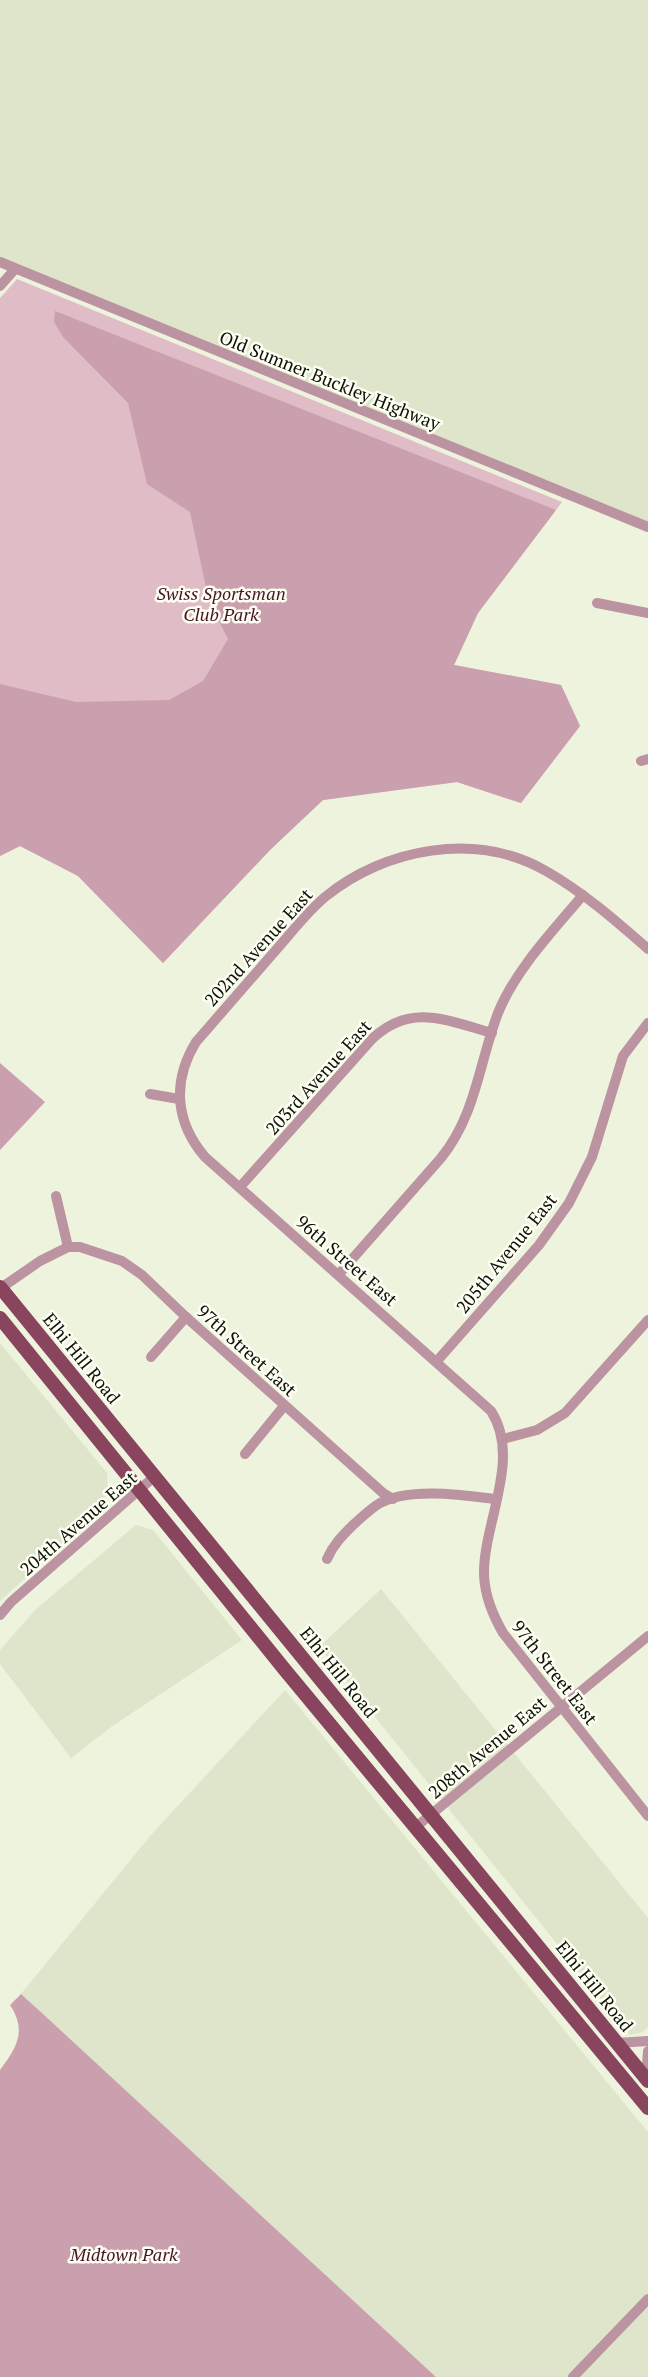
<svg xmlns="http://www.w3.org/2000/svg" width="648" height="2377" font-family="'PT Serif',serif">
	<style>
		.built { fill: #dfe5ca }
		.green { fill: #e0bcc7 }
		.forest { fill: #cba0ae }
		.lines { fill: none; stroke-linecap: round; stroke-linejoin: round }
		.minor { stroke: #bc93a0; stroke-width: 10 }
		.major { stroke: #89455e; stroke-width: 14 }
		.labels { text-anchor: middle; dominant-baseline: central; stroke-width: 5; stroke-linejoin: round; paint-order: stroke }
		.street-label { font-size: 18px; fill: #0f110a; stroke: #fcfff2 }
		.park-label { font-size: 18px; font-style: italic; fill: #481329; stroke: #fcfff2 }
	</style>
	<rect width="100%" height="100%" fill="#eef3de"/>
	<!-- built -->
	<g class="built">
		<path d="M 0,0 L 648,0 L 648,523 L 0,261 Z"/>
		<path d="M 0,1343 L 107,1473 L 108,1494 L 66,1541 L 0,1601 Z"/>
		<path d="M 136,1525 L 153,1530 L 242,1640 L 111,1727 L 71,1758 L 0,1664 L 0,1650 L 36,1609 Z"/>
		<path d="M 381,1589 L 648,1918 L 648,2027 L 643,2032 L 630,2035 L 319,1647 Z"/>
		<path d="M 285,1690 L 648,2132 L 648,2377 L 436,2377 L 21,1994 L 150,1836 Z"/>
	</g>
	<!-- green -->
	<path class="green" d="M 17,279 L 562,502 L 478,613 L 454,665 L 561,685 L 580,726 L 521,803 L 457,782 L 323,800 L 270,850 L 163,963 L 78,876 L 20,846 L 0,856 L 0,298 Z"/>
	<!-- forest -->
	<g class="forest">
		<path d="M 55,311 L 556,510 L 478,613 L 454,665 L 561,685 L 580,726 L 521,803 L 457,782 L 323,800 L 270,850 L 163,963 L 78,876 L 20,846 L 0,856 L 0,684 L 76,702 L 169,700 L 203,681 L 228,639 L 209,602 L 190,512 L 147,484 L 128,403 L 63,337 L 54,322 Z"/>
		<path d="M 0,1063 L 45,1102 L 0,1150 Z"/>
		<path d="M 21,1994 L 43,2014 L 436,2377 L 0,2377 L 0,2070 C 17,2047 27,2031 10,2005 Z"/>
	</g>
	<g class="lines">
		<!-- minor -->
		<g class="minor">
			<path d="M 0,262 L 648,527"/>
			<path d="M 0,286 L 15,269"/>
			<path d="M 597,603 L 648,613"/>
			<path d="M 641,761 L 648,759"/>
			<path d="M 648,949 C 616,921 583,892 546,871 C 476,831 385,848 325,897 C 307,912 292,932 276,950 C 249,981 223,1011 196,1042 C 172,1081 175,1122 205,1157 L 491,1411 C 522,1459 483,1523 484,1575 C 485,1597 493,1615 503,1633 L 648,1816"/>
			<path d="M 150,1094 L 179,1099"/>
			<path d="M 240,1187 L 373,1038 C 412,1002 448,1021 492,1033"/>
			<path d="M 56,1196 L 68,1247"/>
			<path d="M 339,1274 L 441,1158 C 476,1115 479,1063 498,1013 C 516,969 553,931 583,895"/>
			<path d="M 1,1288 L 40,1261 L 68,1247 L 80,1247 L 122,1261 L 142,1275 L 186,1317 L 383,1493 L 393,1499"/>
			<path d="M 151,1357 L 186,1317"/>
			<path d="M 437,1361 L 539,1245 L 569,1203 L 592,1157 L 623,1056 L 648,1023"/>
			<path d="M 503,1439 L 537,1430 L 565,1413 L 648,1320"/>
			<path d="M 245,1454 L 284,1406"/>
			<path d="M 327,1559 C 333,1545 342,1536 353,1525 C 361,1518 370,1509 380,1503 C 410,1487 463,1495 495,1499"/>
			<path d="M 0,1615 L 11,1602 L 155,1476"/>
			<path d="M 417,1826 L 648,1636"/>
			<path d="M 617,2043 L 648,2041"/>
			<path d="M 646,2078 L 648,2051"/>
			<path d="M 573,2377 L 648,2299"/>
		</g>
		<!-- major -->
		<g class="major">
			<path d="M 0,1287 L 648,2081"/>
			<path d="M 0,1318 L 285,1670 L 648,2108"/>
		</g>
	</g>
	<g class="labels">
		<!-- street labels -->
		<g class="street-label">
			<text transform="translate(330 380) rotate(22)">Old Sumner Buckley Highway</text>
			<text transform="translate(258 947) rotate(-48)">202nd Avenue East</text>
			<text transform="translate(318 1077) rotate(-48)">203rd Avenue East</text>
			<text transform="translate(506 1253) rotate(-51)">205th Avenue East</text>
			<text transform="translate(347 1260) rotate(41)">96th Street East</text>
			<text transform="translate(247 1350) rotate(42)">97th Street East</text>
			<text transform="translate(82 1358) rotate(51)">Elhi Hill Road</text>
			<text transform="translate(78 1523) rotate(-41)">204th Avenue East</text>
			<text transform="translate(339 1672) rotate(51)">Elhi Hill Road</text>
			<text transform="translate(555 1672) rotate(52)">97th Street East</text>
			<text transform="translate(487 1747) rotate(-40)">208th Avenue East</text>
			<text transform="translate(595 1986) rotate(51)">Elhi Hill Road</text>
		</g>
		<!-- park labels -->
		<g class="park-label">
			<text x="221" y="593">Swiss Sportsman<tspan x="221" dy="21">Club Park</tspan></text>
			<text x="124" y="2254">Midtown Park</text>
		</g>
	</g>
</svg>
